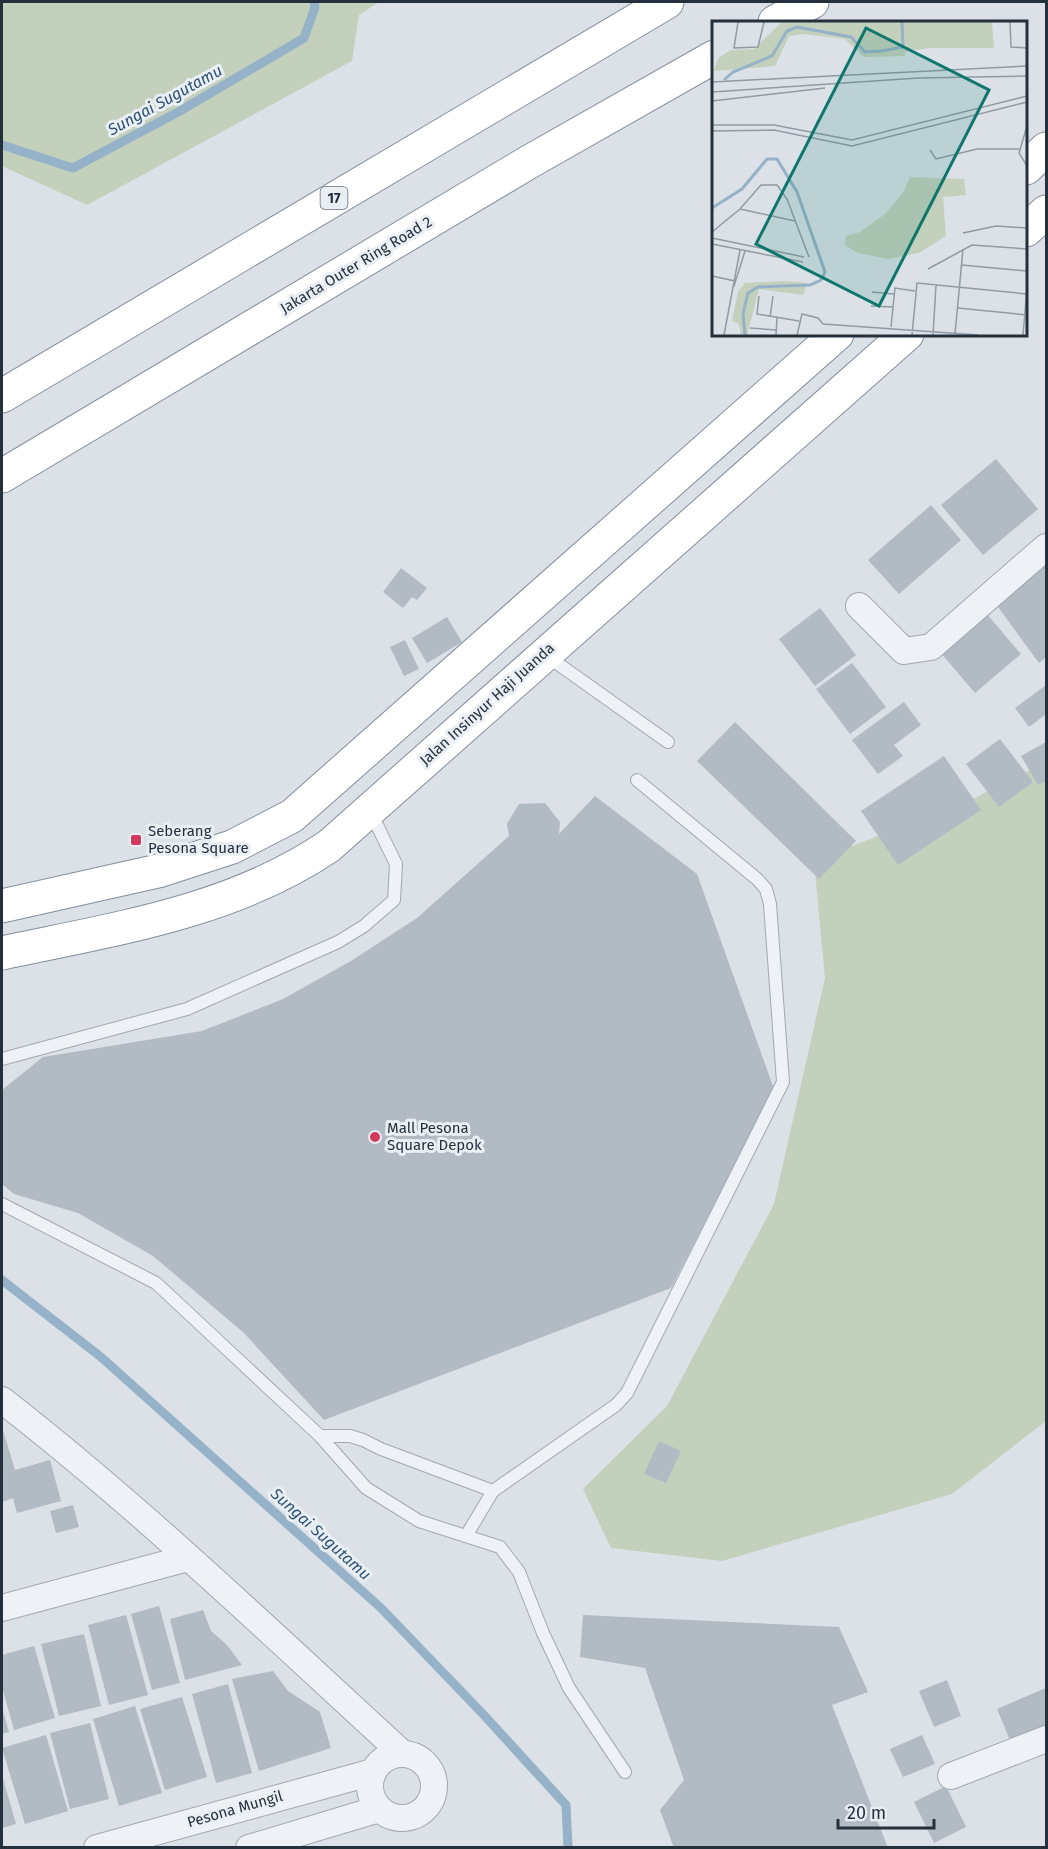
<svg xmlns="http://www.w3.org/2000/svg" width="1048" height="1849" font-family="'Fira Sans',sans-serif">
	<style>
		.green { fill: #c3d0bc }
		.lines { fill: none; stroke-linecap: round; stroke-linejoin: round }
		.stream { stroke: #95b2c8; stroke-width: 9 }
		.building { fill: #b2bac3 }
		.lane-casing { stroke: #a1a8b0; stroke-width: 14 }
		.street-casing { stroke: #a1a8b0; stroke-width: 28 }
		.highway-casing { stroke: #828f9d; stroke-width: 35 }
		.lane { stroke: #eef1f5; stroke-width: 12 }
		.street { stroke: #eef1f5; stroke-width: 26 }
		.highway { stroke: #fff; stroke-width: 33 }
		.poi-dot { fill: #d13a5e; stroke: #eaeff4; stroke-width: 2 }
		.labels { text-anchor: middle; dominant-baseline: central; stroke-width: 6; stroke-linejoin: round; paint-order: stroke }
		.shield { fill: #eaeff4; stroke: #606974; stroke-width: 1.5 }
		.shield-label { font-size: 14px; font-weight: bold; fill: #25303d }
		.street-label { font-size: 15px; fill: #25303d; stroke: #eaeff4 }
		.poi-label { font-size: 15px; fill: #25303d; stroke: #eaeff4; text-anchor: start }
		.water-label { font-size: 16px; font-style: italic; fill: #2e5271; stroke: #eaeff4 }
		.inset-river { fill: none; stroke: #95b2c8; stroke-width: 3 }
		.inset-road { fill: none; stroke: #929aa2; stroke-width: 1.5 }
		.view { fill: #0f766e; fill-opacity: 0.15; stroke: #0f766e; stroke-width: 3 }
		.inset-edge { fill: none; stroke: #25303d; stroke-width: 3 }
	</style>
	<rect width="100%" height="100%" fill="#dbe1e6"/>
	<!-- green -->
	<g class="green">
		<path d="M 2,2 L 379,2 L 359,15 L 352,61 L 87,205 L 2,166 Z"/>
		<path d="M 1046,762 L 1046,1421 L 952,1494 L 722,1561 L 611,1548 L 583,1489 L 667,1406 L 774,1204 L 825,978 L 814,861 L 975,798 Z"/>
	</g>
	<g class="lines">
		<!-- stream -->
		<g class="stream">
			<path d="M 2,145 L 73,168 L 180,111 L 304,38 L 315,7 L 314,2"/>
			<path d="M 2,1280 L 101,1357 L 381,1608 L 482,1713 L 566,1805 L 568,1848"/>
		</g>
	</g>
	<!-- building -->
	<g class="building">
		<path d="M 996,459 L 1038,509 L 983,555 L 941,505 Z"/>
		<path d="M 931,505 L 961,540 L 899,594 L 868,560 Z"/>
		<path d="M 1046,565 L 1046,657 L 1039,663 L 995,603 Z"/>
		<path d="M 401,568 L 427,588 L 417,600 L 412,597 L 403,608 L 383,592 Z"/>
		<path d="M 820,608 L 856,655 L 815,686 L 779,639 Z"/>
		<path d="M 986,613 L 1021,654 L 975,693 L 940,652 Z"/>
		<path d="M 447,617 L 462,642 L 427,663 L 412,638 Z"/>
		<path d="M 405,640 L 419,669 L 404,676 L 390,647 Z"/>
		<path d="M 852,663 L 886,707 L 850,734 L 816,689 Z"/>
		<path d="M 1046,685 L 1046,714 L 1029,727 L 1015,708 Z"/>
		<path d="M 904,702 L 921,725 L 894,745 L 903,756 L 878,774 L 852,740 Z"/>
		<path d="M 735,722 L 856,841 L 819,879 L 697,761 Z"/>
		<path d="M 1000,739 L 1033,782 L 999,807 L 966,764 Z"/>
		<path d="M 1046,742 L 1046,781 L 1038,785 L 1021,756 Z"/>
		<path d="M 944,756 L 981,810 L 898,865 L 861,811 Z"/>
		<path d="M 595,796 L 697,874 L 774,1089 L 671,1288 L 324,1420 L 244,1333 L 153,1256 L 78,1213 L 14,1194 L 2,1184 L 2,1090 L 43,1057 L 202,1031 L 283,999 L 351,961 L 417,918 L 509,836 L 507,824 L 519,804 L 545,803 L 560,822 L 559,834 Z"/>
		<path d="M 2,1427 L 15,1470 L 50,1460 L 61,1501 L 17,1513 L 13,1498 L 2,1502 Z"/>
		<path d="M 659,1441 L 681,1451 L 666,1483 L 644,1474 Z"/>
		<path d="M 73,1505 L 79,1527 L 56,1533 L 50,1511 Z"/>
		<path d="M 159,1606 L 180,1683 L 152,1690 L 131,1614 Z"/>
		<path d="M 203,1610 L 211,1631 L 227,1645 L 242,1665 L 185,1680 L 170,1619 Z"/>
		<path d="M 126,1615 L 148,1695 L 109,1705 L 88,1625 Z"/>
		<path d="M 583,1615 L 839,1627 L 868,1692 L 832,1705 L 888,1848 L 674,1848 L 660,1810 L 684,1780 L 645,1668 L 580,1657 Z"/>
		<path d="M 84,1634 L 101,1706 L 59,1716 L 41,1644 Z"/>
		<path d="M 34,1646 L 55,1718 L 14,1730 L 2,1687 L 2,1655 Z"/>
		<path d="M 273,1671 L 288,1691 L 320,1712 L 331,1748 L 259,1771 L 232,1679 Z"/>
		<path d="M 947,1680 L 961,1716 L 934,1727 L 919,1691 Z"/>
		<path d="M 228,1684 L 252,1773 L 216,1783 L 192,1694 Z"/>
		<path d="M 1046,1688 L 1046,1730 L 1012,1745 L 997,1709 Z"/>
		<path d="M 182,1697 L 207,1777 L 165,1790 L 140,1709 Z"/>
		<path d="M 135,1706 L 162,1793 L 119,1806 L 93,1719 Z"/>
		<path d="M 2,1708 L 9,1732 L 2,1734 Z"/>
		<path d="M 90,1723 L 109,1799 L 70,1809 L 50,1733 Z"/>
		<path d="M 46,1735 L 68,1811 L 25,1824 L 2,1748 Z"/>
		<path d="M 922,1735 L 935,1764 L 903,1777 L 890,1749 Z"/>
		<path d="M 2,1775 L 16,1824 L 2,1828 Z"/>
		<path d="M 946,1786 L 966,1827 L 934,1843 L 914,1802 Z"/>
	</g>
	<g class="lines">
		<!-- lane casing -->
		<g class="lane-casing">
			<g id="lane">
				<path d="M 547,656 L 668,742"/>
				<path d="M 2,1059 L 187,1009 L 338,942 L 364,926 L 394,900 L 396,864 L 371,813"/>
				<path d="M 2,1204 L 156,1283 L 320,1436 L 366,1488 L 419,1521 L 500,1547 L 519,1572 L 543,1633 L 569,1688 L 625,1772"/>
				<path d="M 320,1436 L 350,1436 L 363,1440 L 381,1449 L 493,1491 L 616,1405 L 627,1393 L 783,1082 L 770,904 L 766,889 L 757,879 L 637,780"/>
				<path d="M 466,1536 L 493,1491"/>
			</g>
		</g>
		<!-- street casing -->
		<g class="street-casing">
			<g id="street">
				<path d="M 859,606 L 904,651 L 931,647 L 1046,547"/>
				<path d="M 2,1400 C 142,1509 272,1634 403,1754"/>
				<path d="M 2,1608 L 188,1558"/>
				<circle cx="402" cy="1786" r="32"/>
				<path d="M 951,1776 L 1046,1739"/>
				<path d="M 97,1848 L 373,1772"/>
				<path d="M 249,1848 L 379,1809"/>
			</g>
		</g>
		<!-- highway casing -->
		<g class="highway-casing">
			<g id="highway">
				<path d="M 775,22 L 812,2"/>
				<path d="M 1026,168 L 1046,149"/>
				<path d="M 1026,230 L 1046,212"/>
				<path d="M 2,396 L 667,2"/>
				<path d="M 2,476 L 529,162 L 714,57"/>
				<path d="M 2,906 L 158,871 L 232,847 L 292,816 L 837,334"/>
				<path d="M 2,953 C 114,929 232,912 329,846 L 907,334"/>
			</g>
		</g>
		<!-- lane -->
		<use href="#lane" class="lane"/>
		<!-- street -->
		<use href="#street" class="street"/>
		<!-- highway -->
		<use href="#highway" class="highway"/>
	</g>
	<!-- markers -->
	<g class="poi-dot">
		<rect x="130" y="834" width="12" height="12" rx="3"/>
		<circle cx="375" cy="1137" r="6"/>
	</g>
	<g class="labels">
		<!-- shield labels -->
		<rect class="shield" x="320.5" y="187" width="27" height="22" rx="4.5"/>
		<g class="shield-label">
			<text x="334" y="198">17</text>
		</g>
		<!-- street labels -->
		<g class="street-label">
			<text transform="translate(356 265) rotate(-31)">Jakarta Outer Ring Road 2</text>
			<text transform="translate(487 704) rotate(-42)">Jalan Insinyur Haji Juanda</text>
			<text transform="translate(235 1809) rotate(-16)">Pesona Mungil</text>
		</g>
		<!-- poi labels -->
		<g class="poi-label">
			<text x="148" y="831">Seberang<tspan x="148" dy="17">Pesona Square</tspan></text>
			<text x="387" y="1128">Mall Pesona<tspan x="387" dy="17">Square Depok</tspan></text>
		</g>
		<!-- water labels -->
		<g class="water-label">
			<text transform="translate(165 100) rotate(-29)">Sungai Sugutamu</text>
			<text transform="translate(321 1534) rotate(42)">Sungai Sugutamu</text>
		</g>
	</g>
	<!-- overview -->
	<g transform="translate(712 21)">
		<rect width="315" height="315" fill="#dbe1e6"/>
		<path d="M 70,1 L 280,1 L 282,27 L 219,27 L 195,30 L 192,35 L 152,36 L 133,18 L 92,13 L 77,15 L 63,45 L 2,50 L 6,37 L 19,29 L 42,28 ZM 198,156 L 252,158 L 254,174 L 231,176 L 234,215 L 207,232 L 176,238 L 146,232 L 133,224 L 134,215 L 148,211 L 173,193 L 192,170 ZM 73,260 L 96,262 L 91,274 L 47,268 L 35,314 L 29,314 L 27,303 L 20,300 L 26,270 L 33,262 Z" fill="#c3d0bc"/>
		<path class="inset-river" d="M 12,59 L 21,51 L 60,35 L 75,10 L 85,6 L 139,16 L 153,31 L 169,30 L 191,26 L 190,1M 0,187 L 30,168 L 55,138 L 65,138 L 85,171 L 113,251 L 109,259 L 98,264 L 46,266 L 36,272 L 31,293 L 33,314"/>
		<path class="inset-road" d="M 26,1 L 22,27 L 46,26 L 52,1M 298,1 L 299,26 L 315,27M 0,61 L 315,45M 0,71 L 206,57 L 315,55M 0,80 L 113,67M 0,104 L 62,104 L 140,119 L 315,75M 315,105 L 307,132 L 315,145M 0,110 L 62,109 L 140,125 L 315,81M 218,129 L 224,138 L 265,128 L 308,128M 28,188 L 83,200M 0,211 L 28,188 L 49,164 L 65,164 L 75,178 L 97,236M 251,212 L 284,205 L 315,207M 0,217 L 92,236M 0,223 L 91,241M 250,244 L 315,250M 216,248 L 260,224 L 315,228M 0,255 L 23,260M 22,265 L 33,230M 160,271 L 182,273M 47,275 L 45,293 L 87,300M 159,285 L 181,286M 246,287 L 315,294M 58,296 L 61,275M 179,306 L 183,267 L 203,270M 38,307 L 64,309M 243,313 L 251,228M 12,314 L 28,229M 64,314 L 65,296M 85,314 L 90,293 L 106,297 L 111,303 L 266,314M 200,314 L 205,262 L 315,273M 221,314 L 224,264M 311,314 L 315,268"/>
		<path class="view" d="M 154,7 L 277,69 L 167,285 L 44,223 Z"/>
		<rect width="315" height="315" class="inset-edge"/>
	</g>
	<!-- border -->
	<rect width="1048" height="1849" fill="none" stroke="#25303d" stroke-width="6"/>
	<!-- scale -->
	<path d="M838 1819v9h96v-9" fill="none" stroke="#25303d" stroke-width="3"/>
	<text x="847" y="1819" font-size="18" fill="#25303d" stroke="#eaeff4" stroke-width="4.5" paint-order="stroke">20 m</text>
</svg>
